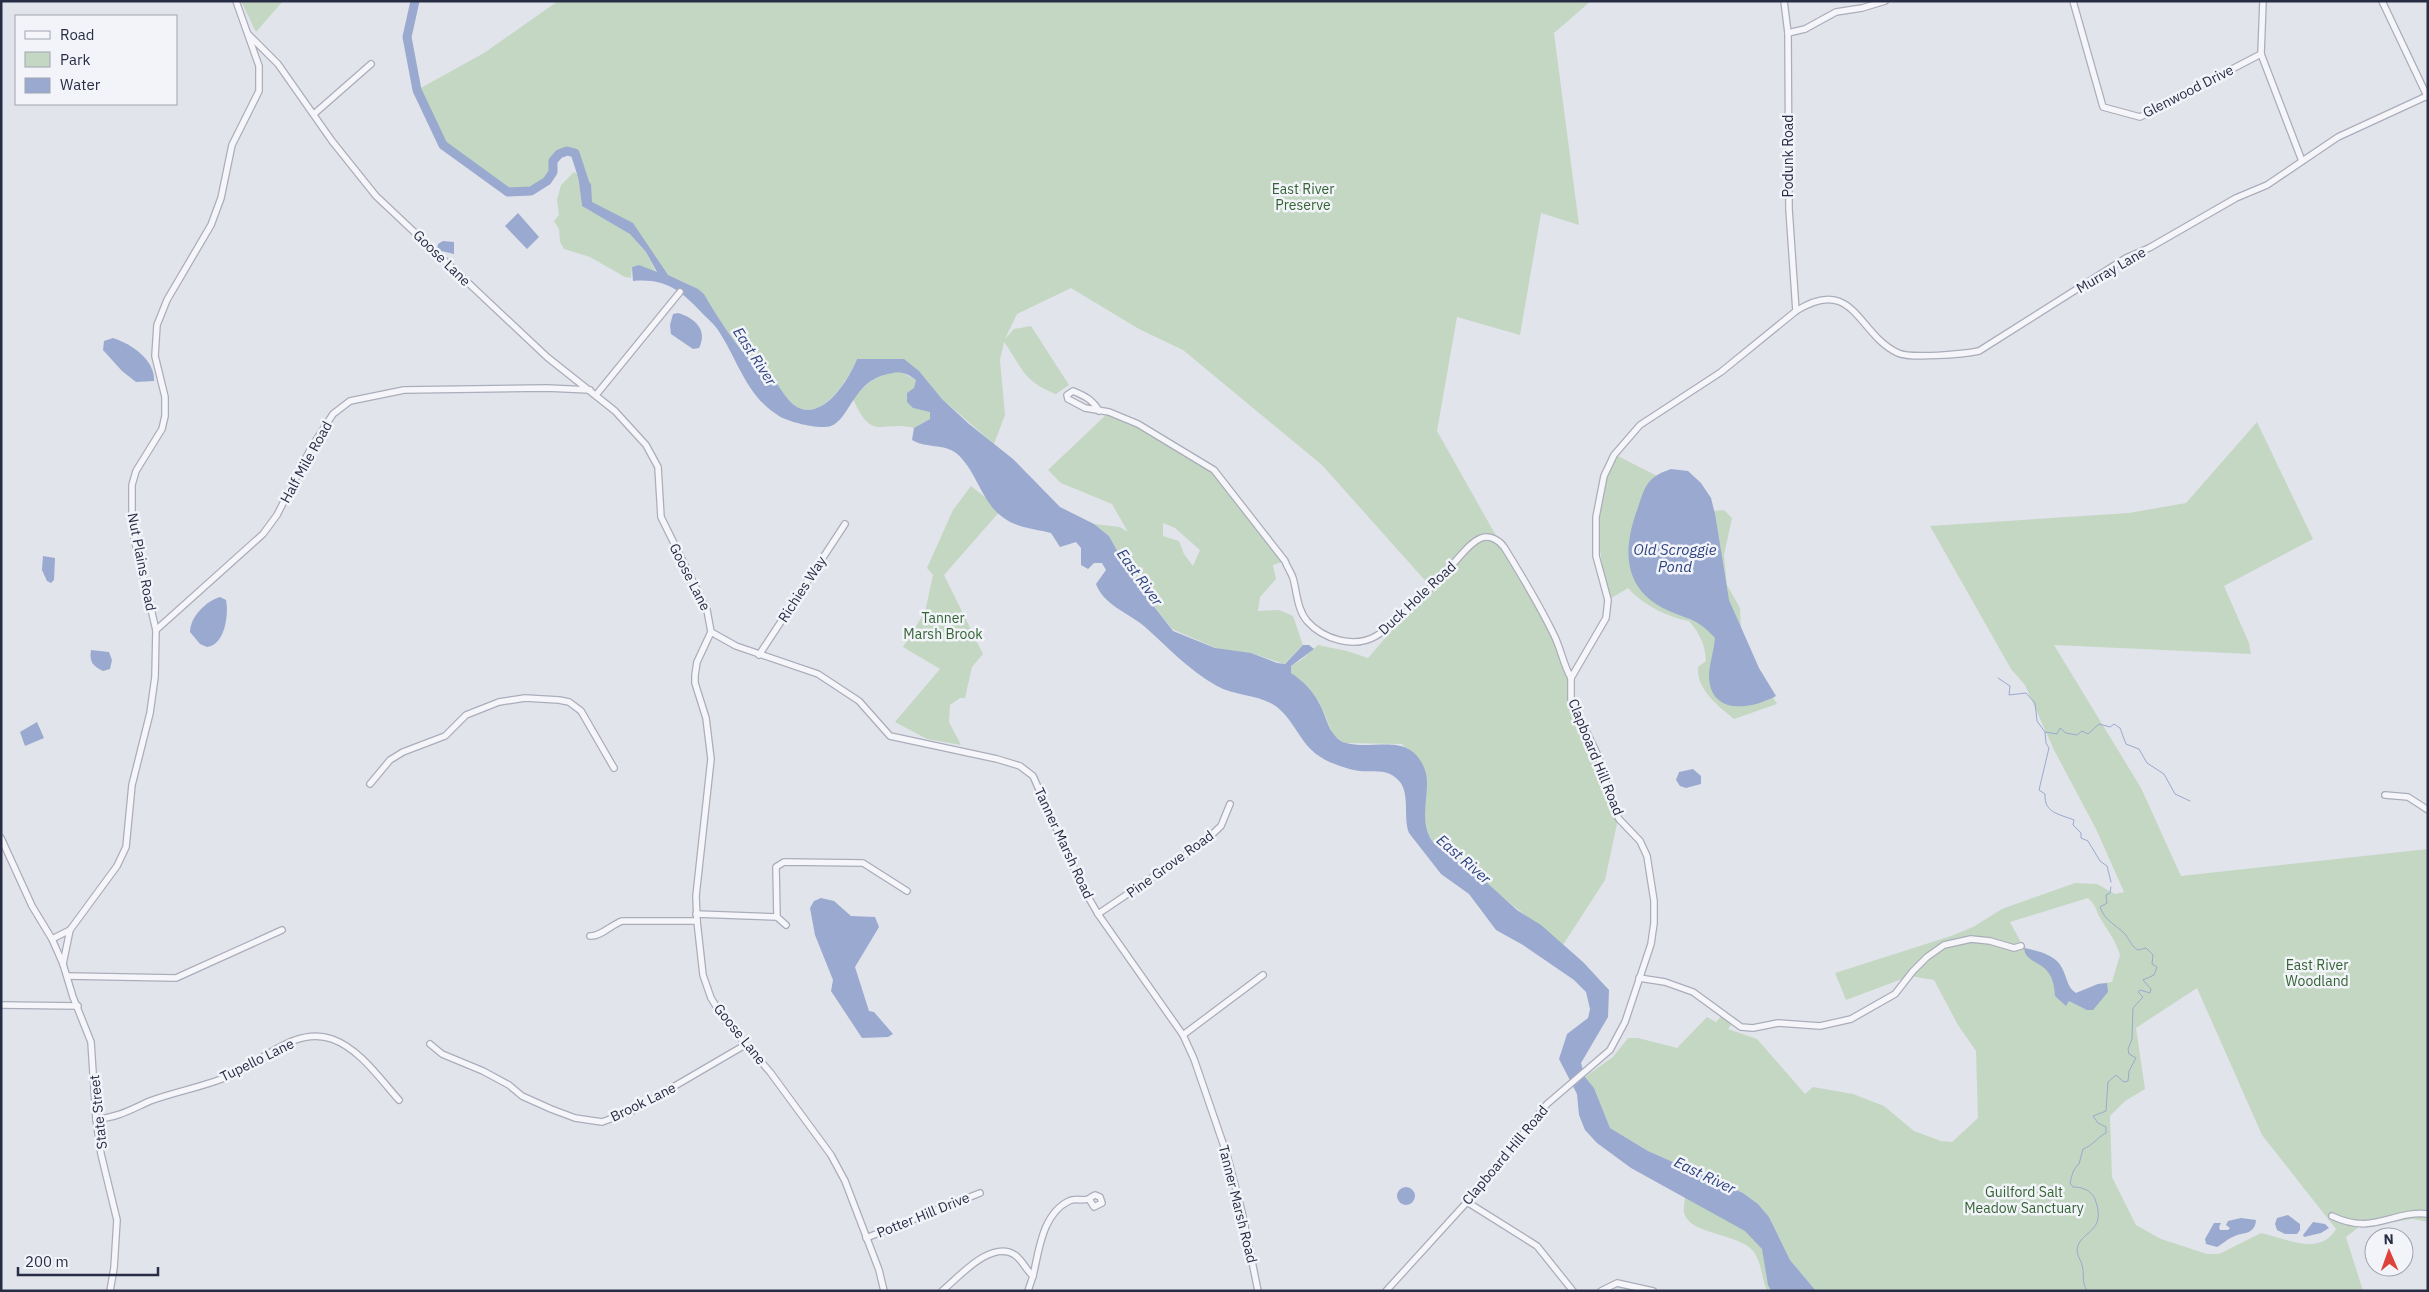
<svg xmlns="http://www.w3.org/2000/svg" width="2429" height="1292" font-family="'IBM Plex Sans',sans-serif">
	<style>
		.green { fill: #c4d7c2; fill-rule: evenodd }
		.water { fill: #9aa9cf }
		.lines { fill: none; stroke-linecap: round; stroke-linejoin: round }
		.stream { stroke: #9aa9cf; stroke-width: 1 }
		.river { stroke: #9aa9cf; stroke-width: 9 }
		.minor-casing { stroke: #aaadba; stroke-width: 8 }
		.minor { stroke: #f6f6fa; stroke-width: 5.5 }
		.labels { text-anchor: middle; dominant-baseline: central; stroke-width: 5; stroke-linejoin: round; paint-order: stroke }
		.street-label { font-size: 14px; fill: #282d46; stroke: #f2f4f9 }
		.park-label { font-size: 14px; fill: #346434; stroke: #f2f4f9 }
		.water-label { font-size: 15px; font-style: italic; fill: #2d427f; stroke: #f2f4f9 }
	</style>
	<rect width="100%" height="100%" fill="#e2e4ec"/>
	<!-- green -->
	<g class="green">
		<path d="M 241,1 L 283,1 L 256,32 Z"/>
		<path d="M 558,1 L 1591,1 L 1554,33 L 1579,225 L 1541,213 L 1520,335 L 1457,317 L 1437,431 L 1499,541 L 1535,597 L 1571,678 L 1571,699 L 1599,758 L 1618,819 L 1605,880 L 1563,945 L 1432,841 C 1420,822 1425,793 1425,771 L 1402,744 L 1345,743 L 1334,736 L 1319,702 L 1308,687 L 1291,673 L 1291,666 L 1301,660 L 1318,645 L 1347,651 L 1368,658 L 1430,586 L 1322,465 L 1183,350 L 1139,329 L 1071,288 L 1017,314 L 1005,339 L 1014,329 L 1031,326 L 1069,385 L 1056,394 C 1022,381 1023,368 1004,342 L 1000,360 L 1005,415 L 994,444 L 942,399 L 919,371 L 857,359 C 849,378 823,421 797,407 C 786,401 778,383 770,374 C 762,366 751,360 743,352 C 729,335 715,313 704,294 C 696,288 671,275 662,275 L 650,253 L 638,244 L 646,252 L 657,274 L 639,265 L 632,267 L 631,278 L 625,277 L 590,257 L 564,249 L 560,242 L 559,229 L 554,221 L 559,215 L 557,200 L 561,185 L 574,172 L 578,175 L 582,206 L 628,232 L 589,204 L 583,188 L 584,178 L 575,153 L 567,151 L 559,154 L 553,161 L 553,172 L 547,181 L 531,191 L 508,192 L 443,145 L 417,90 L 484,53 Z"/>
		<path d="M 901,372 L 916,380 L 913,408 L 930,411 L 930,419 L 914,428 C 880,420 873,443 853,399 C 870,381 875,374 901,372 Z"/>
		<path d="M 1109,412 L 1122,417 L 1214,470 L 1285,561 L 1273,565 L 1276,579 L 1260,597 L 1258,611 L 1279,610 L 1293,616 L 1303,645 L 1284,664 L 1251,653 L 1223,651 L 1172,629 L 1132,578 L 1109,536 L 1094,524 L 1120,527 L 1128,532 L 1112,504 L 1061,483 L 1048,470 ZM 1163,523 L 1175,528 L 1200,550 L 1193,566 L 1184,554 L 1179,541 L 1163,536 Z"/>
		<path d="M 2257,422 L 2313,539 L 2224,586 L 2249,643 L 2251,654 L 2054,645 L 2141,788 L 2181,876 L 2428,849 L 2428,1222 L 2413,1219 L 2359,1227 L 2346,1237 L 2363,1291 L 1816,1291 L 1790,1260 L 1769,1217 L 1758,1204 L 1743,1193 L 1648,1151 L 1610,1128 L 1594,1088 L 1585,1077 L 1613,1057 L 1628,1038 L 1638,1038 L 1677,1048 L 1707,1017 L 1716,1022 L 1723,1014 L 1733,1022 L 1728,1029 L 1757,1039 L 1805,1094 L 1813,1087 L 1853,1094 L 1884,1106 L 1914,1131 L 1941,1141 L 1952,1142 L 1978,1118 L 1976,1051 L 1958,1025 L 1934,980 L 1910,976 L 1846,1000 L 1835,973 L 1951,936 L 1973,927 L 2002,909 L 2075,883 L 2097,884 L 2115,894 L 2124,892 L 2096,829 L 2054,750 L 2025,685 L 2011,669 L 1930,526 L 2129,513 L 2186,503 ZM 2088,898 C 2094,903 2096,909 2099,916 C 2106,928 2115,939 2120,955 L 2112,982 L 2098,984 L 2076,993 C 2067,988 2067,977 2062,969 C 2056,955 2038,951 2024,948 L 2010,922 ZM 2197,988 L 2262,1135 L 2336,1229 C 2320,1257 2285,1238 2261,1233 L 2219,1254 L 2207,1254 L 2161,1239 L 2136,1225 L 2112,1177 L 2110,1116 L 2125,1101 L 2145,1089 L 2136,1028 Z"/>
		<path d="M 1616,455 L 1696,496 L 1713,511 L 1724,510 L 1732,518 L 1724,555 L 1727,585 L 1740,608 L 1741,629 L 1754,665 L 1777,704 L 1734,719 C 1718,706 1696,689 1698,667 L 1706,661 C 1705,644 1700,634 1689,621 C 1667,617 1643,605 1628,588 L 1608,600 C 1599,545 1589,508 1616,455 Z"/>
		<path d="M 971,486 L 1001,510 L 944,575 L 983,654 L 972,667 L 965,698 L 960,698 L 950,705 L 949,722 L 961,745 L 927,739 L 895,722 L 940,669 L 903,647 L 925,612 L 933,575 L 927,568 L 953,510 Z"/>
		<path d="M 1685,1197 C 1709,1211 1749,1222 1762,1249 C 1768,1262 1764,1278 1771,1291 L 1767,1291 C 1762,1279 1761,1260 1753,1251 C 1738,1233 1690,1235 1684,1213 C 1683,1208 1685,1202 1685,1197 Z"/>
	</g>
	<!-- water -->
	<g class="water">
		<path d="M 578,175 L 591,184 L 592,202 L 633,223 L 668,275 L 698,289 L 704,294 C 715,313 729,335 743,352 C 751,360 762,366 770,374 C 778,383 786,401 797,407 C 824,421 849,379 857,359 L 904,359 L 919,371 L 942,399 L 969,424 L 1013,459 L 1060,507 L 1094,524 L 1109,536 L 1132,578 L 1173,631 L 1215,648 L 1251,653 L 1277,663 L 1285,664 L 1303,645 L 1309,645 L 1314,649 L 1291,666 L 1291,673 C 1303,681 1313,691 1319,703 C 1327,717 1329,738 1346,743 C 1375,751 1410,730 1425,770 C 1432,791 1417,818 1432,841 L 1485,881 L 1517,910 L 1541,925 L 1583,962 L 1609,990 L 1608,1017 L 1581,1063 L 1585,1077 L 1594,1088 L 1610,1128 L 1648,1151 L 1743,1193 L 1758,1204 L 1769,1217 L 1790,1260 L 1816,1291 L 1771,1291 L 1768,1285 L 1762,1249 L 1745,1231 L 1631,1168 L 1597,1143 L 1585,1130 L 1579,1115 L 1577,1094 L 1559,1059 L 1567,1034 L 1588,1018 L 1590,1009 L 1586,992 L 1574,980 L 1523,945 L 1496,930 L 1469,894 L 1441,874 L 1409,833 C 1403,818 1410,795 1400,782 C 1387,766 1370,774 1354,770 C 1344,768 1327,762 1319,756 C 1299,743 1294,718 1274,705 C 1256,694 1235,696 1217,686 C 1187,669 1169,648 1144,626 C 1128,613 1103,604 1096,584 L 1106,570 L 1102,563 L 1094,563 L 1088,569 L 1081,565 L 1081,548 L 1076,542 L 1060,547 L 1051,533 C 1036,529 1017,528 1004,518 C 981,503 977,470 956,453 C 945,444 925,448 912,440 L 914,428 L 930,419 L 930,412 L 913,408 L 907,402 L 907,393 L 914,388 L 916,380 C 906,372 899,371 888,374 C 854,380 849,420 831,426 C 819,430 789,422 779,416 C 746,396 738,360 718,330 C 714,324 707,318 702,313 C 681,291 666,278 633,281 L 632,267 L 639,265 L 657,272 L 646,252 L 630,234 L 582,206 Z"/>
		<path d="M 518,213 L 539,237 L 527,249 L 505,226 Z"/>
		<path d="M 443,241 L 454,242 L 454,254 L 437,250 L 438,244 Z"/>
		<path d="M 678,313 C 695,318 708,330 699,348 L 693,349 L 671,334 L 670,325 L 673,314 Z"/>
		<path d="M 113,338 C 132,344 155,360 154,381 L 136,382 L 122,371 L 103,350 L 104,341 Z"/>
		<path d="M 1671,469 L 1688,471 L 1701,483 L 1711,498 L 1715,514 L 1729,600 L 1759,668 L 1776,696 C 1750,710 1708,716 1709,673 C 1710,662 1714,650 1715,638 C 1697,618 1689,620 1667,610 C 1625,590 1622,554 1636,513 C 1645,489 1644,478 1671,469 Z"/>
		<path d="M 43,556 L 55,558 L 54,580 L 51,583 L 47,581 L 42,570 Z"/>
		<path d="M 220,597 L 226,600 C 229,614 225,645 207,647 L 200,644 L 190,632 C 190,617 206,601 220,597 Z"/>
		<path d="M 91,650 L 109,652 L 112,660 L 110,669 L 103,671 C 93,666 89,662 91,650 Z"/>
		<path d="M 37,722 L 44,738 L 25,746 L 20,732 Z"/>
		<path d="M 1693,769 L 1701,776 L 1701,784 L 1686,788 L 1680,786 L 1676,780 L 1679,772 Z"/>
		<path d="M 821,898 L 834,901 L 851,916 L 875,917 L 879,927 L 855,967 L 869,1011 L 874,1012 L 893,1034 L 888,1037 L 862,1038 L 831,991 L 833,980 L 815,935 L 810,908 L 814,901 Z"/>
		<path d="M 2024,948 C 2038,951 2056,955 2062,968 C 2067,977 2067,988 2076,993 L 2098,984 L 2107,983 L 2108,992 L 2093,1010 L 2087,1010 L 2069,1001 L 2066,1006 L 2055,996 C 2054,957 2026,968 2024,948 Z"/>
		<circle cx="1406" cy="1196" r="9"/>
		<path d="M 2288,1215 L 2300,1224 L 2300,1230 L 2297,1234 L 2285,1234 L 2277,1230 L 2275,1224 L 2277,1218 Z"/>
		<path d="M 2241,1218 L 2256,1220 C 2255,1235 2243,1232 2235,1236 C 2228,1238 2223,1244 2217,1247 L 2206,1244 L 2205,1239 L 2214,1223 L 2221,1223 L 2219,1227 L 2220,1230 L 2228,1230 L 2230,1228 L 2226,1225 L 2228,1221 Z"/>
		<path d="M 2313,1222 L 2325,1224 L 2329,1228 L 2321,1233 L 2304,1237 L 2303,1235 Z"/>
	</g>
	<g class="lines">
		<!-- stream -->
		<g class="stream">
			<path d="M 1998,678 L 2010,686 L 2009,695 L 2026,693 L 2035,703 L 2037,721 L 2045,732 L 2046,743 L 2049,748 L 2039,790 L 2045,794 C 2044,813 2059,814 2074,820 L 2073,825 L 2081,833 L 2081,838 L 2088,841 L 2100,861 L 2107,866 L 2111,882"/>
			<path d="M 2045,732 L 2057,734 L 2060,728 L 2066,733 L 2077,735 L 2082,731 L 2088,734 L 2099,724 L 2110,727 L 2114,724 L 2120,728 L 2126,744 L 2139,749 L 2147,763 L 2164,774 L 2175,794 L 2190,801"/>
			<path d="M 2087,1291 C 2081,1281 2085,1275 2082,1265 C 2081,1260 2077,1256 2077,1250 C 2079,1230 2108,1234 2095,1199 C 2091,1190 2082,1187 2073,1187 L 2070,1183 C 2072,1175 2073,1169 2079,1164 L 2083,1149 C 2094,1145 2096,1138 2106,1133 L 2106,1127 L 2098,1123 L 2093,1116 L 2106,1111 L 2108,1082 L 2116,1075 L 2124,1082 L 2128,1081 L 2129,1071 L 2136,1058 L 2129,1054 L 2128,1049 L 2132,1039 L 2133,1008 L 2143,997 L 2138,992 L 2140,990 L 2150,993 L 2151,989 L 2143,980 L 2154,975 L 2157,967 L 2152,964 L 2153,955 L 2146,948 L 2138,950 C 2131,946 2130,940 2125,934 C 2115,924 2105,921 2100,907 L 2107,903 L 2106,895 L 2110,893 L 2111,887"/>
		</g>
		<!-- river -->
		<path class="river" d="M 415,1 L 407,37 L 417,90 L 443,145 L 508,192 L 531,191 L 547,181 L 553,172 L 553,161 L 559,154 L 567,151 L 575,153 L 586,187"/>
		<!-- minor casing -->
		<g class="minor-casing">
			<g id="minor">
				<path d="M 1784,1 L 1788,33 L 1789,209 L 1796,311"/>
				<path d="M 2073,1 L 2103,107 L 2140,117 L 2261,54"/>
				<path d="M 2263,1 L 2261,54 L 2302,161"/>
				<path d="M 2382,1 L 2428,98"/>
				<path d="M 1788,33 L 1805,29 L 1836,12 L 1862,8 L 1885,1"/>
				<path d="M 248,34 L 278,64 L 332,141 L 376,196 L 547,357 L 615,411 L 646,445 L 658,467 L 661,517 L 707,610 L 711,632 L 697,662 L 695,675 L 695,683 L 706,718 L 711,759 L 696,896 L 697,921 L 703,975 L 711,998 L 724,1019 L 770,1072 L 831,1155 L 845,1181 L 879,1270 L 884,1291"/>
				<path d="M 314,114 L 371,64"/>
				<path d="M 596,395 L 680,292"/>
				<path d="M 1099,411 C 1093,400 1085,396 1073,391 L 1067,395 L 1068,399 L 1085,408 L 1109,412 L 1138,424 L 1214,470 L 1285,561 C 1287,567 1291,572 1293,578 C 1297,592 1297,609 1307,621 C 1323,639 1354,649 1376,636 C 1397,623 1433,586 1451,566 C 1460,557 1469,543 1481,538 C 1490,535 1499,540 1504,547 C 1522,576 1539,604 1554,635 C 1561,649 1563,664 1571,678"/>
				<path d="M 156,630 L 263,534 L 277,515 L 311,448 L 333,414 L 350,401 L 404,390 L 547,388 L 590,390"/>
				<path d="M 711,632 L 736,646 L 818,674 L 859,701 L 890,736 L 997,759 L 1020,766 L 1033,776 L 1083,888 L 1098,914 L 1183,1035 L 1194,1059 L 1227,1155 L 1242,1212 L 1258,1291"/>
				<path d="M 759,655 L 845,524"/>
				<path d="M 370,784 L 390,760 L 403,752 L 445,736 L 466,715 L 499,702 L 525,698 L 559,700 L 569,702 L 581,711 L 614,768"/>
				<path d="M 2385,795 L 2408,797 L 2428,810"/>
				<path d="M 1,838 L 32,906 L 52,939 L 63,964 L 73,997 L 91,1042 L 96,1119 L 101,1154 L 117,1220 L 114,1268 L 110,1291"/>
				<path d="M 696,914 L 777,917 L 776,867 L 784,862 L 863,863 L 907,891"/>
				<path d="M 1098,914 L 1203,843 L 1221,826 L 1230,804"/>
				<path d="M 777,917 L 786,925"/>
				<path d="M 590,936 C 600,937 611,925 622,921 L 697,921"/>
				<path d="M 52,939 L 70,930 L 117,866 L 126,847 L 132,785 L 150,713 L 155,677 L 156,630 L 135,542 L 132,515 L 132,485 L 136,471 L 162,429 L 165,416 L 165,397 L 155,356 L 157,325 L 167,300 L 211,225 L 221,198 L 232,145 L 259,91 L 259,66 L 236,1"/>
				<path d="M 63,964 L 70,930"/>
				<path d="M 67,976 L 176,978 L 282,930"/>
				<path d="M 1639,978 L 1665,982 L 1693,992 L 1741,1027 L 1753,1028 L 1778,1023 L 1820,1026 L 1851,1019 L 1895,994 L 1913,971 L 1927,957 L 1944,945 L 1971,939 L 1990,941 L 2014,948 L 2021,946"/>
				<path d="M 1,1005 L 78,1006"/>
				<path d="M 1183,1035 L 1263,975"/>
				<path d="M 430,1044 L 442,1054 L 483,1071 L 509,1085 L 522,1096 L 551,1109 L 575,1118 L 602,1122 L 632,1111 L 745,1045"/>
				<path d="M 96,1119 C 117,1118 132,1109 150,1101 C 177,1091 208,1086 234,1074 C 263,1060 297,1026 332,1039 C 360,1049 380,1079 399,1100"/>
				<path d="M 1467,1202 L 1537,1246 L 1573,1291"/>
				<path d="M 2332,1216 C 2374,1236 2392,1210 2428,1214"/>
				<path d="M 866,1238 L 980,1193"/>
				<path d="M 1033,1276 C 1039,1251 1042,1214 1069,1201 C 1075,1198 1082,1201 1088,1199 C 1091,1198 1092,1196 1095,1195 L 1100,1197 L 1102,1203 L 1094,1207 L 1089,1199"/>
				<path d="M 942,1291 C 958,1278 991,1239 1015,1255 C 1023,1261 1026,1270 1033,1276 L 1028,1291"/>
				<path d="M 1386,1291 L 1467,1202 L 1547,1104 L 1610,1050 L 1625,1022 L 1651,944 L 1654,923 L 1654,901 L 1647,856 L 1640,841 L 1619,819 L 1614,810 L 1599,758 L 1571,699 L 1571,678 L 1606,618 L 1608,600 L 1596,556 L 1596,517 L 1604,476 L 1614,455 L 1640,425 L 1721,372 L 1796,311 C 1854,274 1858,335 1898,353 C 1911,359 1964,354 1979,351 L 2126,258 L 2149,248 L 2236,198 L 2267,185 L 2338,137 L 2427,96"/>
				<path d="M 1601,1291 L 1617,1283 L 1653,1291"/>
			</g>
		</g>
		<!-- minor -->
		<use href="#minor" class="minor"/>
	</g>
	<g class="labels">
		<!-- street labels -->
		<g class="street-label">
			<text transform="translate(2188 91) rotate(-27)">Glenwood Drive</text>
			<text transform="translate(1788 156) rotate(-90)">Podunk Road</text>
			<text transform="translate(442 258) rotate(44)">Goose Lane</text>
			<text transform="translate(2111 270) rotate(-30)">Murray Lane</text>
			<text transform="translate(306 462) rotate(-61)">Half Mile Road</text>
			<text transform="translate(142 562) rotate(79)">Nut Plains Road</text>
			<text transform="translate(690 577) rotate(63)">Goose Lane</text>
			<text transform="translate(802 589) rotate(-57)">Richies Way</text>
			<text transform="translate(1417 598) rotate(-43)">Duck Hole Road</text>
			<text transform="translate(1596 757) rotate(68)">Clapboard Hill Road</text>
			<text transform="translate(1064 843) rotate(65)">Tanner Marsh Road</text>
			<text transform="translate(1170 864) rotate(-36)">Pine Grove Road</text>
			<text transform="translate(740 1034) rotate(51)">Goose Lane</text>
			<text transform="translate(257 1060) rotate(-26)">Tupello Lane</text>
			<text transform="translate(643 1102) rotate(-26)">Brook Lane</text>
			<text transform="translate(98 1112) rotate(-96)">State Street</text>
			<text transform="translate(1505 1155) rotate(-50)">Clapboard Hill Road</text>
			<text transform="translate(1238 1204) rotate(76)">Tanner Marsh Road</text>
			<text transform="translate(923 1215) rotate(-22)">Potter Hill Drive</text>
		</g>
		<!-- park labels -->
		<g class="park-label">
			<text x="1303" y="189">East River<tspan x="1303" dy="16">Preserve</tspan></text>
			<text x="943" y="618">Tanner<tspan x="943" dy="16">Marsh Brook</tspan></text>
			<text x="2317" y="965">East River<tspan x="2317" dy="16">Woodland</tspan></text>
			<text x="2024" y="1192">Guilford Salt<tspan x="2024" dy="16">Meadow Sanctuary</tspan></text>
		</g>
		<!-- water labels -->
		<g class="water-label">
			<text transform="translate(755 356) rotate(57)">East River</text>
			<text x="1675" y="549">Old Scroggie<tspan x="1675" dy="17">Pond</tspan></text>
			<text transform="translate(1140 577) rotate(54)">East River</text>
			<text transform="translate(1464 859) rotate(41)">East River</text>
			<text transform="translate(1705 1175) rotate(26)">East River</text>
		</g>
	</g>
	<!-- border -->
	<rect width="2429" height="1292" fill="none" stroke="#282d46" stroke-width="5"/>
	<!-- legend -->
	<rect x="15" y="15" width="162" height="90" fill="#f2f4f9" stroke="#a1a4b1"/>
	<rect x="25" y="31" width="25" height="8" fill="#f6f6fa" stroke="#a1a4b1"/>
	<text x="60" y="40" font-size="15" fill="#282d46">Road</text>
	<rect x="25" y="52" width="25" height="15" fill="#c4d7c2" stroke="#a1a4b1"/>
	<text x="60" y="65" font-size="15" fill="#282d46">Park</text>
	<rect x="25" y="78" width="25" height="15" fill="#9aa9cf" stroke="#a1a4b1"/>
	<text x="60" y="90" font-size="15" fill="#282d46">Water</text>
	<!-- north arrow -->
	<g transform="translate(2389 1252) rotate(358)"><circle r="24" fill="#f2f4f9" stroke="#a1a4b1"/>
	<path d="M0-4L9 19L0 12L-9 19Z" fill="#dd433b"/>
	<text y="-8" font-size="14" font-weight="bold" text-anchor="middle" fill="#282d46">N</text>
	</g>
	<!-- scale -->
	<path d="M18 1267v8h140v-8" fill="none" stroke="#282d46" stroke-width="2.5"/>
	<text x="25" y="1267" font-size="15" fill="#282d46" stroke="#f2f4f9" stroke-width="4" paint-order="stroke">200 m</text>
</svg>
